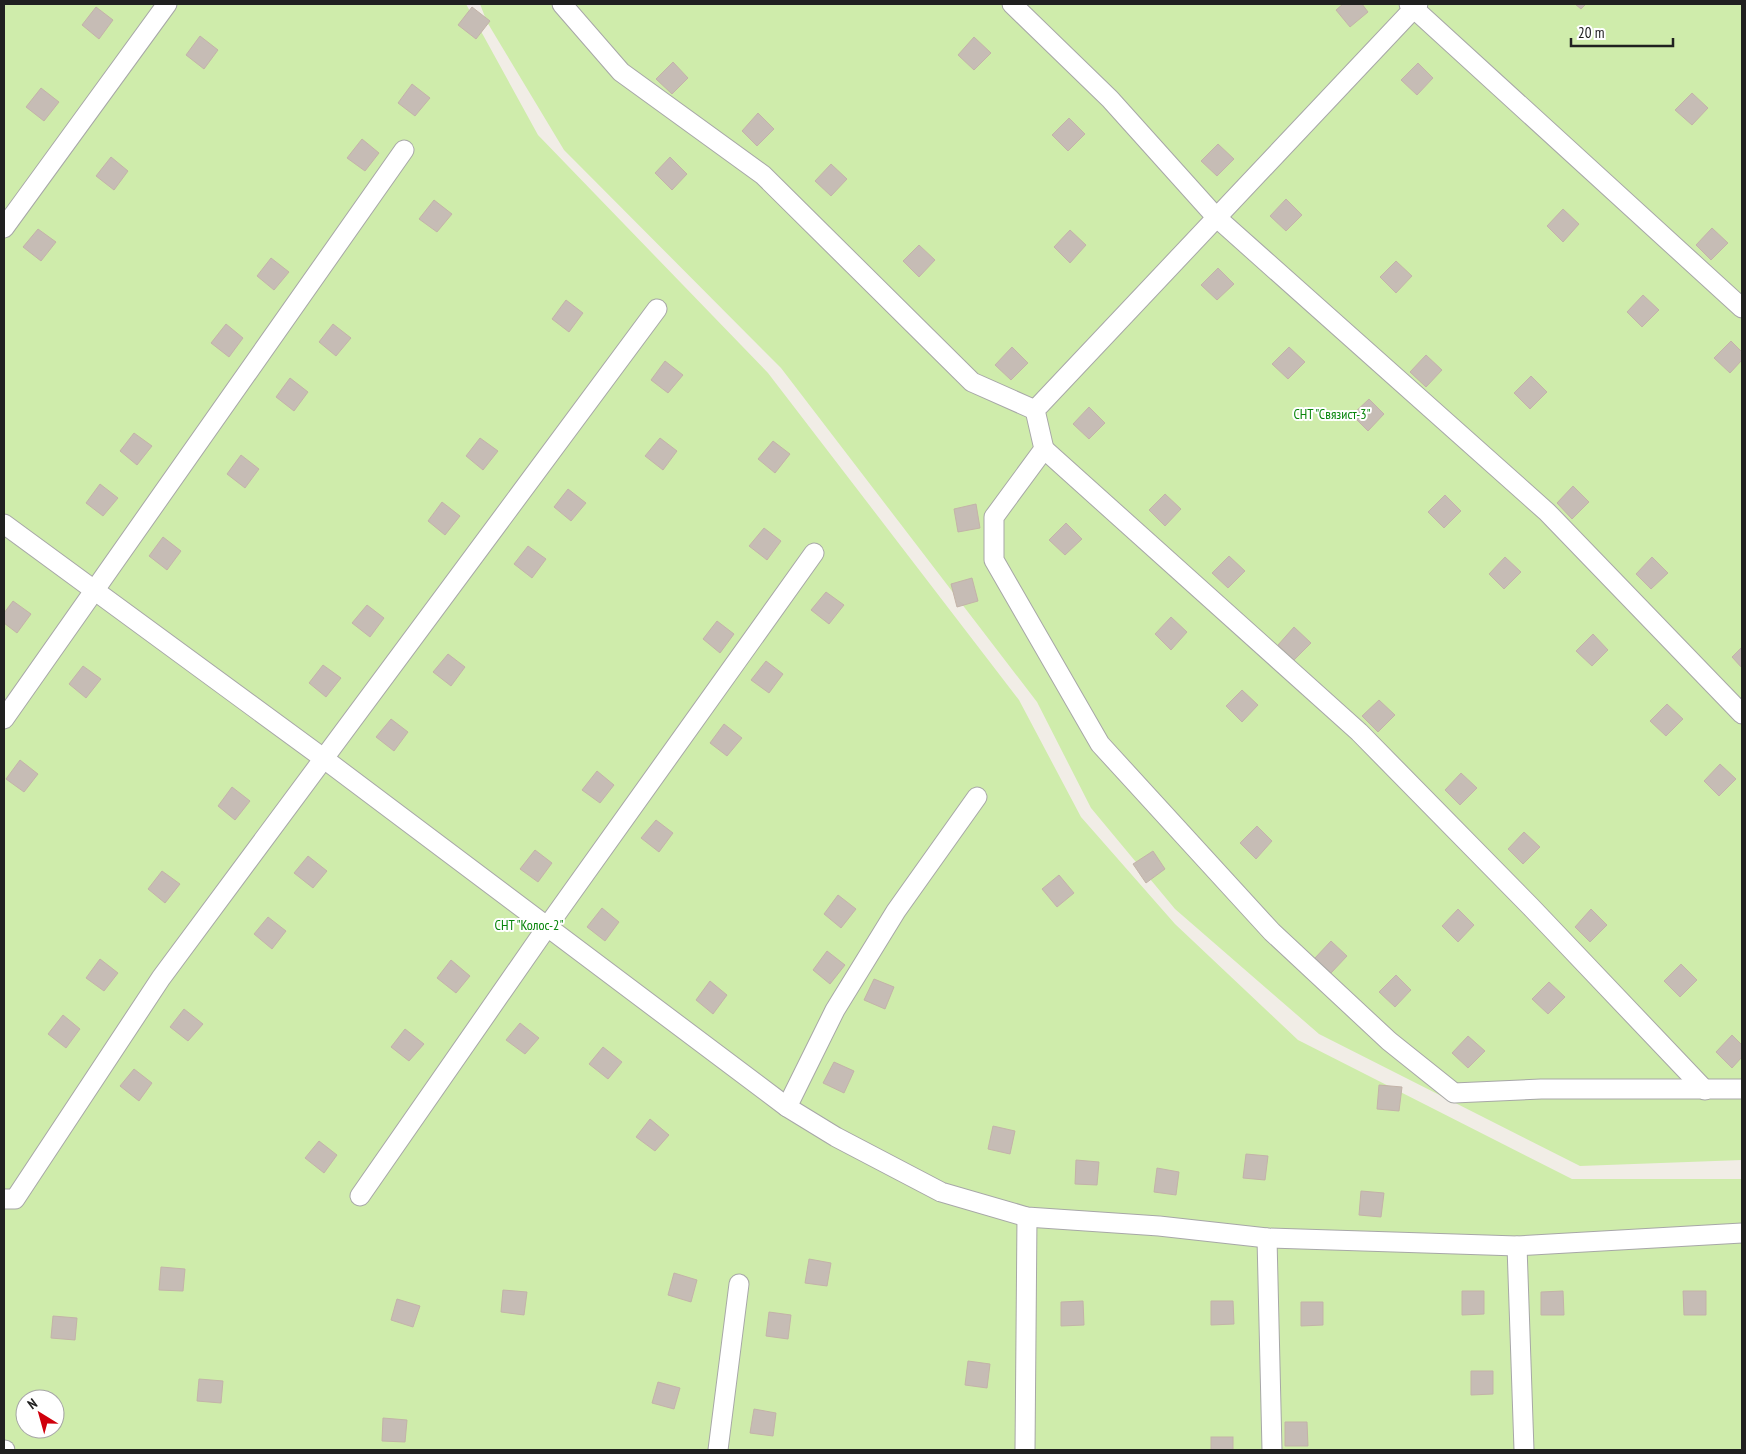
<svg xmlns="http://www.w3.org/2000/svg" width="1746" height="1454" font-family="'PT Sans Narrow',sans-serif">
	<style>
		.grass { fill: #cfecab; fill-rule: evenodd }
		.building { fill: #c6bcb5; stroke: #c3b3a8 }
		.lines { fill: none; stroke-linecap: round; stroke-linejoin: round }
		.service-casing { stroke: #a7a7a7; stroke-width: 21 }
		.service { stroke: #fff; stroke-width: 19 }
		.labels { text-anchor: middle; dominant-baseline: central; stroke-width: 4; stroke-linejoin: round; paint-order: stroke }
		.park-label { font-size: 14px; fill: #08850b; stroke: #fff }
	</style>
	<rect width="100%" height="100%" fill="#f1ede6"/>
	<!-- grass -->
	<g class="grass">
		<path d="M 4,4 L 466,4 L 538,135 L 768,373 L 1019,700 L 1081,817 L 1175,924 L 1298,1040 L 1572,1179 L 1742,1179 L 1742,1450 L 4,1450 ZM 25,1399 L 55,1399 L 55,1429 L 25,1429 Z"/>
		<path d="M 480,4 L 1742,4 L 1742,1160 L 1580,1166 L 1319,1034 L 1175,909 L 1091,808 L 1037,702 L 781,368 L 564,150 L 487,22 Z"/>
	</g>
	<!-- building -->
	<g class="building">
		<path d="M 1343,4 L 1362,4 L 1368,12 L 1350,27 L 1336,10 Z"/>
		<path d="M 1575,4 L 1586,4 L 1581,9 Z"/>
		<path d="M 96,7 L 113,20 L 99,39 L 82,25 Z"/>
		<path d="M 472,7 L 490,21 L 476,39 L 458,25 Z"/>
		<path d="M 200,36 L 218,50 L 204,69 L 186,55 Z"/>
		<path d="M 974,37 L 991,53 L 974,70 L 958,55 Z"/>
		<path d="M 673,62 L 688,78 L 672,94 L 656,79 Z"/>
		<path d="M 1418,63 L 1433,78 L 1417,95 L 1401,80 Z"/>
		<path d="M 412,84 L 430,98 L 415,116 L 398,103 Z"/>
		<path d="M 41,88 L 59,102 L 44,121 L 26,107 Z"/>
		<path d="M 1692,93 L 1708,108 L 1692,125 L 1675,110 Z"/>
		<path d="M 758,113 L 774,129 L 757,146 L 742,131 Z"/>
		<path d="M 1069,118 L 1085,134 L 1068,151 L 1052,135 Z"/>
		<path d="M 362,139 L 379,153 L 365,171 L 347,158 Z"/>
		<path d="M 1218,144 L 1234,159 L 1217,176 L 1201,161 Z"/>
		<path d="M 111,157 L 128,171 L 114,190 L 96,176 Z"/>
		<path d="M 670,157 L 687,174 L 672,190 L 655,173 Z"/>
		<path d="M 831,164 L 847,179 L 831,196 L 815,181 Z"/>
		<path d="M 1286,199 L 1302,215 L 1286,231 L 1270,216 Z"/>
		<path d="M 434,200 L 452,214 L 437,232 L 419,219 Z"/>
		<path d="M 1563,209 L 1579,224 L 1563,242 L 1547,226 Z"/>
		<path d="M 1712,228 L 1728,243 L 1711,260 L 1696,245 Z"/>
		<path d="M 38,229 L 56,242 L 41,261 L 23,247 Z"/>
		<path d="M 1070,230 L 1086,245 L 1070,263 L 1054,247 Z"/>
		<path d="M 919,245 L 935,260 L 919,277 L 903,261 Z"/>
		<path d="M 271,258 L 289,272 L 274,290 L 257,276 Z"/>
		<path d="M 1396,261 L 1412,276 L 1396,293 L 1380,277 Z"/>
		<path d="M 1218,268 L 1234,284 L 1217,300 L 1201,285 Z"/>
		<path d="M 1643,295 L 1659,310 L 1642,327 L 1627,312 Z"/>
		<path d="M 566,300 L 583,313 L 569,332 L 552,319 Z"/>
		<path d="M 226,324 L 243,338 L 229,357 L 211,343 Z"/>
		<path d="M 333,324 L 351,338 L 336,356 L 319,342 Z"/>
		<path d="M 1731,341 L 1742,352 L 1742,360 L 1730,373 L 1714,358 Z"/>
		<path d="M 1012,347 L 1028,363 L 1011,380 L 995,365 Z"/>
		<path d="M 1289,347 L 1305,362 L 1288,379 L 1272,364 Z"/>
		<path d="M 1426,355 L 1442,370 L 1426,387 L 1410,372 Z"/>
		<path d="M 665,361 L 683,375 L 668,393 L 651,380 Z"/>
		<path d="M 1531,376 L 1547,392 L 1530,409 L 1514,393 Z"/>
		<path d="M 290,378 L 308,392 L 294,411 L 276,397 Z"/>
		<path d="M 1369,399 L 1384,414 L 1368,431 L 1352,415 Z"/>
		<path d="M 1089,407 L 1105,423 L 1089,439 L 1073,424 Z"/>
		<path d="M 134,433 L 152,446 L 137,465 L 120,451 Z"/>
		<path d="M 480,438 L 498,451 L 483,470 L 466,456 Z"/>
		<path d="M 660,438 L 677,451 L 663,470 L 645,456 Z"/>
		<path d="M 773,441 L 790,454 L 775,473 L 758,459 Z"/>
		<path d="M 241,455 L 259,469 L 245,488 L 227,474 Z"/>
		<path d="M 100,484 L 118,498 L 103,516 L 86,503 Z"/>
		<path d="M 1573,486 L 1589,502 L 1572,519 L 1557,503 Z"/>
		<path d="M 568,489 L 586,503 L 571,521 L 554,507 Z"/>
		<path d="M 1165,494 L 1181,509 L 1165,526 L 1149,510 Z"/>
		<path d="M 1445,495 L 1461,511 L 1444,528 L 1428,512 Z"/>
		<path d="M 442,502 L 460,516 L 445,535 L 428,521 Z"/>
		<path d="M 976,504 L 980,528 L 958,532 L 954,509 Z"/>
		<path d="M 1066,523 L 1082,539 L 1065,555 L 1049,540 Z"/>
		<path d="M 764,528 L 781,541 L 767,560 L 749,546 Z"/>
		<path d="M 163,537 L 181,551 L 167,570 L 149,556 Z"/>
		<path d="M 528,546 L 546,559 L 532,578 L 514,564 Z"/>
		<path d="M 1229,556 L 1245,571 L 1228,588 L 1212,573 Z"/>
		<path d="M 1505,557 L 1521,572 L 1504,589 L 1489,574 Z"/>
		<path d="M 1652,557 L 1668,573 L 1651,589 L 1636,574 Z"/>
		<path d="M 972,578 L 978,601 L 957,607 L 951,584 Z"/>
		<path d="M 826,592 L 844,605 L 829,624 L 811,610 Z"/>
		<path d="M 13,601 L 31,614 L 17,633 L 4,623 L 4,613 Z"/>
		<path d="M 367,605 L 384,618 L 370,637 L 352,623 Z"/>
		<path d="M 1171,617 L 1187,632 L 1171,650 L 1155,634 Z"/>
		<path d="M 717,621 L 734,634 L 720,653 L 703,639 Z"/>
		<path d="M 1294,627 L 1311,643 L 1294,660 L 1278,645 Z"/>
		<path d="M 1593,634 L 1608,650 L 1592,666 L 1576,651 Z"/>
		<path d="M 1742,647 L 1742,668 L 1732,657 Z"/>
		<path d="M 448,654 L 465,667 L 451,686 L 433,672 Z"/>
		<path d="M 766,661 L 783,674 L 769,693 L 751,680 Z"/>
		<path d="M 323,665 L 341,678 L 326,697 L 309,683 Z"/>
		<path d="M 83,666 L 101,679 L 86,698 L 69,684 Z"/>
		<path d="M 1242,690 L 1258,705 L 1242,722 L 1226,706 Z"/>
		<path d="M 1379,700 L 1395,715 L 1378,732 L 1362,716 Z"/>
		<path d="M 1667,704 L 1683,719 L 1666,736 L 1650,721 Z"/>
		<path d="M 391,719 L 408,732 L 394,751 L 376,737 Z"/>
		<path d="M 724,724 L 742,738 L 727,756 L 710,743 Z"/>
		<path d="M 20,760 L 38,774 L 24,792 L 6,779 Z"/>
		<path d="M 1720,764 L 1736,779 L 1719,796 L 1704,781 Z"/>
		<path d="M 597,771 L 614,785 L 600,803 L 582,790 Z"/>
		<path d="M 1461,773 L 1477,788 L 1460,805 L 1445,790 Z"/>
		<path d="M 232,787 L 250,801 L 235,820 L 218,806 Z"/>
		<path d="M 656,820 L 673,833 L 659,852 L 641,838 Z"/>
		<path d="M 1257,826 L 1272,841 L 1256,859 L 1240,843 Z"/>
		<path d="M 1524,832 L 1540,847 L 1523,864 L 1508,849 Z"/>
		<path d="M 535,850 L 552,863 L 538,882 L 520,869 Z"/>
		<path d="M 1153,851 L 1165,869 L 1146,883 L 1133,864 Z"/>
		<path d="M 308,856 L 327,871 L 313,888 L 294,873 Z"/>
		<path d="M 162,871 L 180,884 L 165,903 L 148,889 Z"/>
		<path d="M 1059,875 L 1074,893 L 1057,907 L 1042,889 Z"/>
		<path d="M 838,895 L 856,909 L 841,928 L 824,914 Z"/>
		<path d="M 602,908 L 619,922 L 605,941 L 587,927 Z"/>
		<path d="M 1458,909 L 1474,925 L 1458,942 L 1442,926 Z"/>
		<path d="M 1591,909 L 1607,925 L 1590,942 L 1575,927 Z"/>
		<path d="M 268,917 L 286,931 L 272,949 L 254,934 Z"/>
		<path d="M 1331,941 L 1347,956 L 1331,973 L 1315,958 Z"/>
		<path d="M 827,951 L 845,965 L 830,984 L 813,970 Z"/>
		<path d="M 100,959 L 118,973 L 104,991 L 86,978 Z"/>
		<path d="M 451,960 L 470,976 L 456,993 L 437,978 Z"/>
		<path d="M 1681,964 L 1697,980 L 1680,997 L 1664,981 Z"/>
		<path d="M 1396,975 L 1411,990 L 1395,1007 L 1379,992 Z"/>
		<path d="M 874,979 L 894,987 L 885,1009 L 864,1000 Z"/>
		<path d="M 710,981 L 727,995 L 713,1014 L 696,1000 Z"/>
		<path d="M 1549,982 L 1565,997 L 1548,1014 L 1532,999 Z"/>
		<path d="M 184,1009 L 203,1024 L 188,1041 L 170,1027 Z"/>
		<path d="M 63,1015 L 80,1029 L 66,1048 L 48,1034 Z"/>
		<path d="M 520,1023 L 539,1038 L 525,1054 L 506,1040 Z"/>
		<path d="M 405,1029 L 424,1044 L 409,1061 L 391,1047 Z"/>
		<path d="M 1732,1035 L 1742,1045 L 1742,1057 L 1732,1068 L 1716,1052 Z"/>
		<path d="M 1468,1036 L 1485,1051 L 1468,1068 L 1452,1053 Z"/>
		<path d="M 603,1047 L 622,1062 L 608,1079 L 589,1064 Z"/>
		<path d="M 834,1062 L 854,1071 L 844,1093 L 823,1083 Z"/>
		<path d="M 134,1069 L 152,1083 L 139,1101 L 120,1086 Z"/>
		<path d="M 1379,1085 L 1402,1087 L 1399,1111 L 1377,1109 Z"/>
		<path d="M 650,1119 L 669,1135 L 655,1151 L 636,1137 Z"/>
		<path d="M 993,1126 L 1015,1131 L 1010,1154 L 988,1149 Z"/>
		<path d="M 319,1141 L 337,1155 L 324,1173 L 305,1158 Z"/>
		<path d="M 1246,1154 L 1268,1156 L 1265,1180 L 1243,1178 Z"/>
		<path d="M 1076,1160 L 1099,1162 L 1097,1185 L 1075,1184 Z"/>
		<path d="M 1157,1168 L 1179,1172 L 1176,1195 L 1154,1192 Z"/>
		<path d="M 1361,1191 L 1384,1193 L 1381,1217 L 1359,1215 Z"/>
		<path d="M 809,1259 L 831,1263 L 827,1286 L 805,1283 Z"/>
		<path d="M 161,1267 L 185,1269 L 183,1291 L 159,1290 Z"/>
		<path d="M 674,1273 L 697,1280 L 691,1302 L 668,1295 Z"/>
		<path d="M 503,1290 L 527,1292 L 524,1315 L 501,1312 Z"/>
		<path d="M 1462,1291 L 1484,1291 L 1484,1314 L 1462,1315 Z"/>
		<path d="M 1563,1291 L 1564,1315 L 1541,1315 L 1541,1292 Z"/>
		<path d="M 1683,1291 L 1706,1291 L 1706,1315 L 1684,1315 Z"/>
		<path d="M 397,1299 L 420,1306 L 413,1327 L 391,1320 Z"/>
		<path d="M 1083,1301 L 1084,1325 L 1061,1326 L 1061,1302 Z"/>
		<path d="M 1211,1301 L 1233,1301 L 1234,1324 L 1211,1325 Z"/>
		<path d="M 1301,1302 L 1323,1302 L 1323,1325 L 1301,1326 Z"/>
		<path d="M 769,1312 L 791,1315 L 788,1339 L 766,1336 Z"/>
		<path d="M 53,1316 L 77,1318 L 75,1340 L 51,1338 Z"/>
		<path d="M 968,1361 L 990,1364 L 987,1388 L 965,1385 Z"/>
		<path d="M 1471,1371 L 1493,1371 L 1493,1394 L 1471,1395 Z"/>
		<path d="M 199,1379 L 223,1381 L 221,1403 L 197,1401 Z"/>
		<path d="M 658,1382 L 680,1388 L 674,1409 L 652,1403 Z"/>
		<path d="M 754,1409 L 776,1413 L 773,1436 L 750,1433 Z"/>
		<path d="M 383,1418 L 407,1420 L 405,1442 L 382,1441 Z"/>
		<path d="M 1285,1422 L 1307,1422 L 1308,1446 L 1285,1446 Z"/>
		<rect x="1211" y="1437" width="22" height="13"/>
	</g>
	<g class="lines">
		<!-- service casing -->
		<g class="service-casing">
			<g id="service">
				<path d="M 562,4 L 621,72 L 763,175 L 972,382 L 1035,410"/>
				<path d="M 1012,4 L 1110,99 L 1216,217 L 1547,512 L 1742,714"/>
				<path d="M 1409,4 L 1742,308"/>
				<path d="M 1418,4 L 1035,410 L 1044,449 L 994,517 L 994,560 L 1100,744 L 1272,932 L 1389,1041 L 1454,1093 L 1541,1089 L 1742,1089"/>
				<path d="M 4,228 L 167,4"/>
				<path d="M 1044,449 L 1359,732 L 1531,907 L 1705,1090"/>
				<path d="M 4,524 L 323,758 L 787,1107 L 836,1137 L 941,1192 L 1027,1217 L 1159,1226 L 1267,1238 L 1517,1246 L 1742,1233"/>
				<path d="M 4,719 L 404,150"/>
				<path d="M 787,1107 L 835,1010 L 896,911 L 977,797"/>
				<path d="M 360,1196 L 547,927 L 814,553"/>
				<path d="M 4,1199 L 15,1199 L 161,978 L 657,309"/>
				<path d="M 1267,1238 L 1272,1450"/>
				<path d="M 1517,1246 L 1524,1450"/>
				<path d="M 4,1450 L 5,1450"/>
				<path d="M 718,1450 L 739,1284"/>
				<path d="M 1025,1450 L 1027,1217"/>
			</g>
		</g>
		<!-- service -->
		<use href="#service" class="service"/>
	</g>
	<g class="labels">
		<!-- park labels -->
		<g class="park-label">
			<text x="1332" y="414">СНТ "Связист-3"</text>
			<text x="529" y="925">СНТ "Колос-2"</text>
		</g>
	</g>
	<!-- border -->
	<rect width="1746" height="1454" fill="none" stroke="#202020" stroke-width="10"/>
	<!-- north arrow -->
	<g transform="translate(40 1414) rotate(323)"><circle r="24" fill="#ffffff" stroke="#a6a6a6"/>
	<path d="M0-4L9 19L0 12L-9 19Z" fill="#d0000c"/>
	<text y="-8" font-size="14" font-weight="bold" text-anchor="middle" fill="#202020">N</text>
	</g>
	<!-- scale -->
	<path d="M1571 38v8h102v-8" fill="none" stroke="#202020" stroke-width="2.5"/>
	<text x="1578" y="38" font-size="15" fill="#202020" stroke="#ffffff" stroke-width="4" paint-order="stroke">20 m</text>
</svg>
